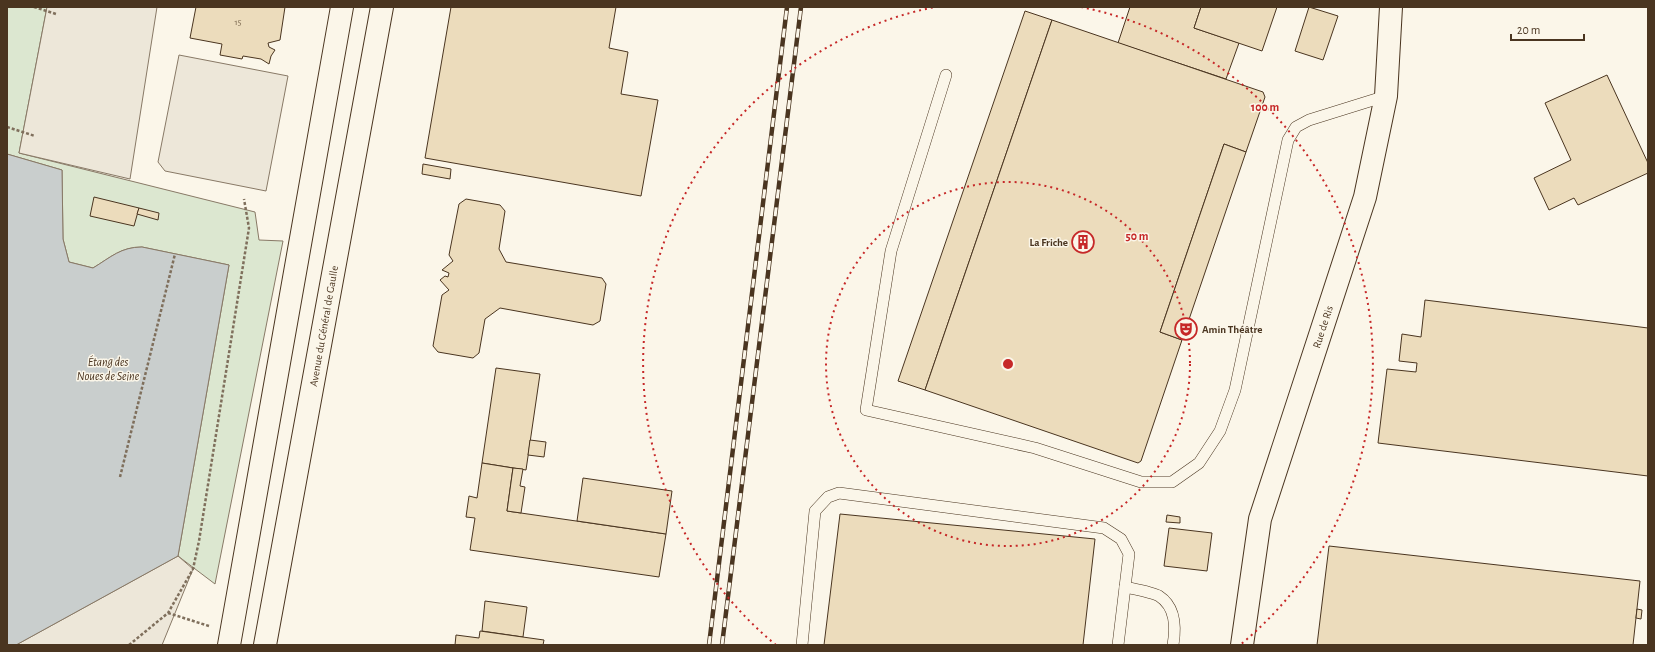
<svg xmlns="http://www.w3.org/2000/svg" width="1655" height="652" font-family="'Alegreya Sans',sans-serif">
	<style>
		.green { fill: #dce7d0; stroke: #887966 }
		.parking { fill: #ede7d9; stroke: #887966 }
		.water { fill: #c9cecd; stroke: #887966 }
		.building { fill: #ecdcbc; stroke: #4a3520 }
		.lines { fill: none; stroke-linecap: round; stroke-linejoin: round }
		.lane-casing { stroke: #4a3520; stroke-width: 12 }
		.secondary-casing { stroke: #4a3520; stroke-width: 24 }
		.primary-casing { stroke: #4a3520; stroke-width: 24 }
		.path { stroke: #7f6f5c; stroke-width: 2.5; stroke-dasharray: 3 2; stroke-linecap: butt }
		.lane { stroke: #fbf6e9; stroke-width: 11 }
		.secondary { stroke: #fbf6e9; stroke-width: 22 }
		.primary { stroke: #fbf6e9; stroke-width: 22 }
		.rail-casing { stroke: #4a3520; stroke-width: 4.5 }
		.rail { stroke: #fbf6e9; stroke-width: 3; stroke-dasharray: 9; stroke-linecap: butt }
		.ring { fill: none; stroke: #c62828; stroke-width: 2; stroke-dasharray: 2 4 }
		.labels { text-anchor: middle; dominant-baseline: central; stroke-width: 3; stroke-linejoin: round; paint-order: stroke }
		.number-label { font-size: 9px; fill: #725f47 }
		.poi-label { font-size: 11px; font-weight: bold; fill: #4a3520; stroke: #fbf6e9; text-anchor: end }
		.street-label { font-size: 11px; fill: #4a3520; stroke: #fbf6e9 }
		.water-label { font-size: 12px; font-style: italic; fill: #4a3520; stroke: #fbf6e9 }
		.centre { fill: #c62828; stroke: #fbf6e9; stroke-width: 2 }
		.ring-label { font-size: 12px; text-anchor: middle; font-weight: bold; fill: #c62828; stroke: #fbf6e9; stroke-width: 3; stroke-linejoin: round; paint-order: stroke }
	</style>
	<rect width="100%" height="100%" fill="#fbf6e9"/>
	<!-- green -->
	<path class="green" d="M 7,7 L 47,7 L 19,153 L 255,212 L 259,240 L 283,241 L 215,584 L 178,556 L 229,265 L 142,247 C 121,247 111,257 93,268 L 69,262 L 63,239 L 62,170 L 7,154 Z"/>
	<!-- parking -->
	<g class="parking">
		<path d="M 47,7 L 157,7 L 130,179 L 19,153 Z"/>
		<path d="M 179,55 L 288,76 L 266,191 L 165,171 L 158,162 Z"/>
		<path d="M 178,556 L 193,569 L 162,645 L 16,645 Z"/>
	</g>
	<!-- water -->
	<path class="water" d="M 7,154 L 62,170 L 63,239 L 69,262 L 93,268 C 111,257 121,247 142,247 L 229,265 L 178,556 L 16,645 L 7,645 Z"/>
	<!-- building -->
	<g class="building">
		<path d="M 196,7 L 285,7 L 280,40 L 268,43 L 269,47 L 275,50 L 271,56 L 269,64 L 261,59 L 243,56 L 242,59 L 220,55 L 222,44 L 190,38 Z"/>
		<path d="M 451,7 L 616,7 L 609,48 L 628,52 L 621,94 L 658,100 L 641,196 L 425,158 Z"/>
		<path d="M 1130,7 L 1201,7 L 1194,28 L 1239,43 L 1226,79 L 1118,43 Z"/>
		<path d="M 1201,7 L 1277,7 L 1262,51 L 1194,28 Z"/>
		<path d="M 1309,7 L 1338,16 L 1323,60 L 1295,51 Z"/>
		<path d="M 1025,11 L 1052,20 L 925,390 L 898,381 Z"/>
		<path d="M 1052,20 L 1263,92 L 1265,97 L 1246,152 L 1224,144 L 1160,332 L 1182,340 L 1141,461 L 1138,463 L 925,390 Z"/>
		<path d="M 1607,75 L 1648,163 L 1648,173 L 1578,205 L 1574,198 L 1549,210 L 1534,178 L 1571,160 L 1545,103 Z"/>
		<path d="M 1224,144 L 1246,152 L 1182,340 L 1160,332 Z"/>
		<path d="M 423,164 L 451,169 L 450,179 L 422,174 Z"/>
		<path d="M 94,197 L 139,208 L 134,226 L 90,216 Z"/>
		<path d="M 466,199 L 500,205 L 505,211 L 499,249 L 506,262 L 602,278 L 606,284 L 600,321 L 593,325 L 500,308 L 485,319 L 479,353 L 473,358 L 438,352 L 433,346 L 442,295 L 449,290 L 440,280 L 445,276 L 448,277 L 449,273 L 442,270 L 453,261 L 449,255 L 459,204 Z"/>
		<path d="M 139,208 L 159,213 L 158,220 L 137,214 Z"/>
		<path d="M 1425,300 L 1648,328 L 1648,476 L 1378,443 L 1387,369 L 1416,372 L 1417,363 L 1399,361 L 1402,334 L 1421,337 Z"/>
		<path d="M 496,368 L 540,374 L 526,470 L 482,463 Z"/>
		<path d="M 530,440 L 546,442 L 544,457 L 528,455 Z"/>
		<path d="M 482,463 L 513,468 L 507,511 L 666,534 L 659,577 L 470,550 L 475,518 L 466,517 L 469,496 L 477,498 Z"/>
		<path d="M 513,468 L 523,469 L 520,486 L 525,487 L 521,513 L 507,511 Z"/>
		<path d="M 583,478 L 672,491 L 666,534 L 577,521 Z"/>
		<path d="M 840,514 L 1095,539 L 1083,645 L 824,645 Z"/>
		<path d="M 1167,515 L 1180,517 L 1180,523 L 1166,522 Z"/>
		<path d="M 1169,528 L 1212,533 L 1207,571 L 1164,566 Z"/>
		<path d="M 1329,546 L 1640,581 L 1633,645 L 1317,645 Z"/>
		<path d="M 485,601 L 527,607 L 523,637 L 482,631 Z"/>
		<path d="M 1637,609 L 1642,610 L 1641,619 L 1636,618 Z"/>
		<path d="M 480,631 L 544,640 L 543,645 L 455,645 L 456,635 L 479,638 Z"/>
	</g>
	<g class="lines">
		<!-- lane casing -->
		<g class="lane-casing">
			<g id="lane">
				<path d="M 946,75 L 891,251 L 866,410 L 1035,448 L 1141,482 L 1172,482 L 1199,463 L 1220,431 L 1235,390 L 1288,140 L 1296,127 L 1309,120 L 1386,96"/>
				<path d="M 1125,587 C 1134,589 1152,592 1159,596 C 1176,607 1176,627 1173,645"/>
				<path d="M 802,645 L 815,511 L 828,497 L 839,493 L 1104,528 L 1121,539 L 1129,554 L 1118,645"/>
			</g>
		</g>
		<!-- secondary casing -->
		<g class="secondary-casing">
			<path id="secondary" d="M 1242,645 L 1260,519 L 1365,197 L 1386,96 L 1391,7"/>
		</g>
		<!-- primary casing -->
		<g class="primary-casing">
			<g id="primary">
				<path d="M 229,645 L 342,7"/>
				<path d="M 265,645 L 382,7"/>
			</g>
		</g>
		<!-- path -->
		<g class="path">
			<path d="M 34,7 L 56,14"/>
			<path d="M 7,127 L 35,136"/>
			<path d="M 120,477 L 175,254"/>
			<path d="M 168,613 L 209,626"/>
			<path d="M 129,645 L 168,613 L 193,569 L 199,541 L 249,228 L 244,199"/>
		</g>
		<!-- lane -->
		<use href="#lane" class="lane"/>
		<!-- secondary -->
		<use href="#secondary" class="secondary"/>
		<!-- primary -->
		<use href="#primary" class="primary"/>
		<!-- rail casing -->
		<g class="rail-casing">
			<g id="rail">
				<path d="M 709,645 L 787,7"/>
				<path d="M 722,645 L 801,7"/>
			</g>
		</g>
		<!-- rail -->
		<use href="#rail" class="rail"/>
	</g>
	<!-- distance rings -->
	<g class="ring">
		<circle cx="1008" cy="364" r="182"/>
		<path d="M776 645A364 364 0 0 1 935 7M1081 7A364 364 0 0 1 1240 645"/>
	</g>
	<!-- icons -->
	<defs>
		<g id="building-ring" transform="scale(1.15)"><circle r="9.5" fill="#fbf6e9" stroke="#c62828" stroke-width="1.5"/><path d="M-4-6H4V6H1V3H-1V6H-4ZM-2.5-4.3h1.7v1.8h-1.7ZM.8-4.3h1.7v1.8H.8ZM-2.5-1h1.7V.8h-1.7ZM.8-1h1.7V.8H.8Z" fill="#c62828"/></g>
		<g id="theatre-ring" transform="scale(1.15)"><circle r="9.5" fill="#fbf6e9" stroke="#c62828" stroke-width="1.5"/><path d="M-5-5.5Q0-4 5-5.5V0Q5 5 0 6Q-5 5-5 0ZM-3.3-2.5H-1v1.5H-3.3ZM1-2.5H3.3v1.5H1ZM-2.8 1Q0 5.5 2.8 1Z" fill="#c62828"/></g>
	</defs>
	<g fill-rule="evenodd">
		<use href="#building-ring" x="1083" y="242"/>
		<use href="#theatre-ring" x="1186" y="329"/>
	</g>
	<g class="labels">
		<!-- number labels -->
		<g class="number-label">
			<text x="238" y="22">15</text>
		</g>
		<!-- poi labels -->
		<g class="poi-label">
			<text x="1068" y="242">La Friche</text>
			<text x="1202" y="329" text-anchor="start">Amin Théâtre</text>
		</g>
		<!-- street labels -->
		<g class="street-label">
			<text transform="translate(324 326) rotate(-80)">Avenue du Général de Gaulle</text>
			<text transform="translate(1323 327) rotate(-72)">Rue de Ris</text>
		</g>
		<!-- water labels -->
		<g class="water-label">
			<text x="108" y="362">Étang des<tspan x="108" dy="14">Noues de Seine</tspan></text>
		</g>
	</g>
	<circle cx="1008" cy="364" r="6" class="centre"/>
	<g class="ring-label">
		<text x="1265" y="111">100 m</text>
		<text x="1137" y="240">50 m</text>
	</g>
	<!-- border -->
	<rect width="1655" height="652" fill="none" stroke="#4a3520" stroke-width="16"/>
	<!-- scale -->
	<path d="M1511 34v6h73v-6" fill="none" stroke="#4a3520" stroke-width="2"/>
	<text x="1517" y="34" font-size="12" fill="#4a3520" stroke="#fbf6e9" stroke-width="3" paint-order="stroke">20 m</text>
</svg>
